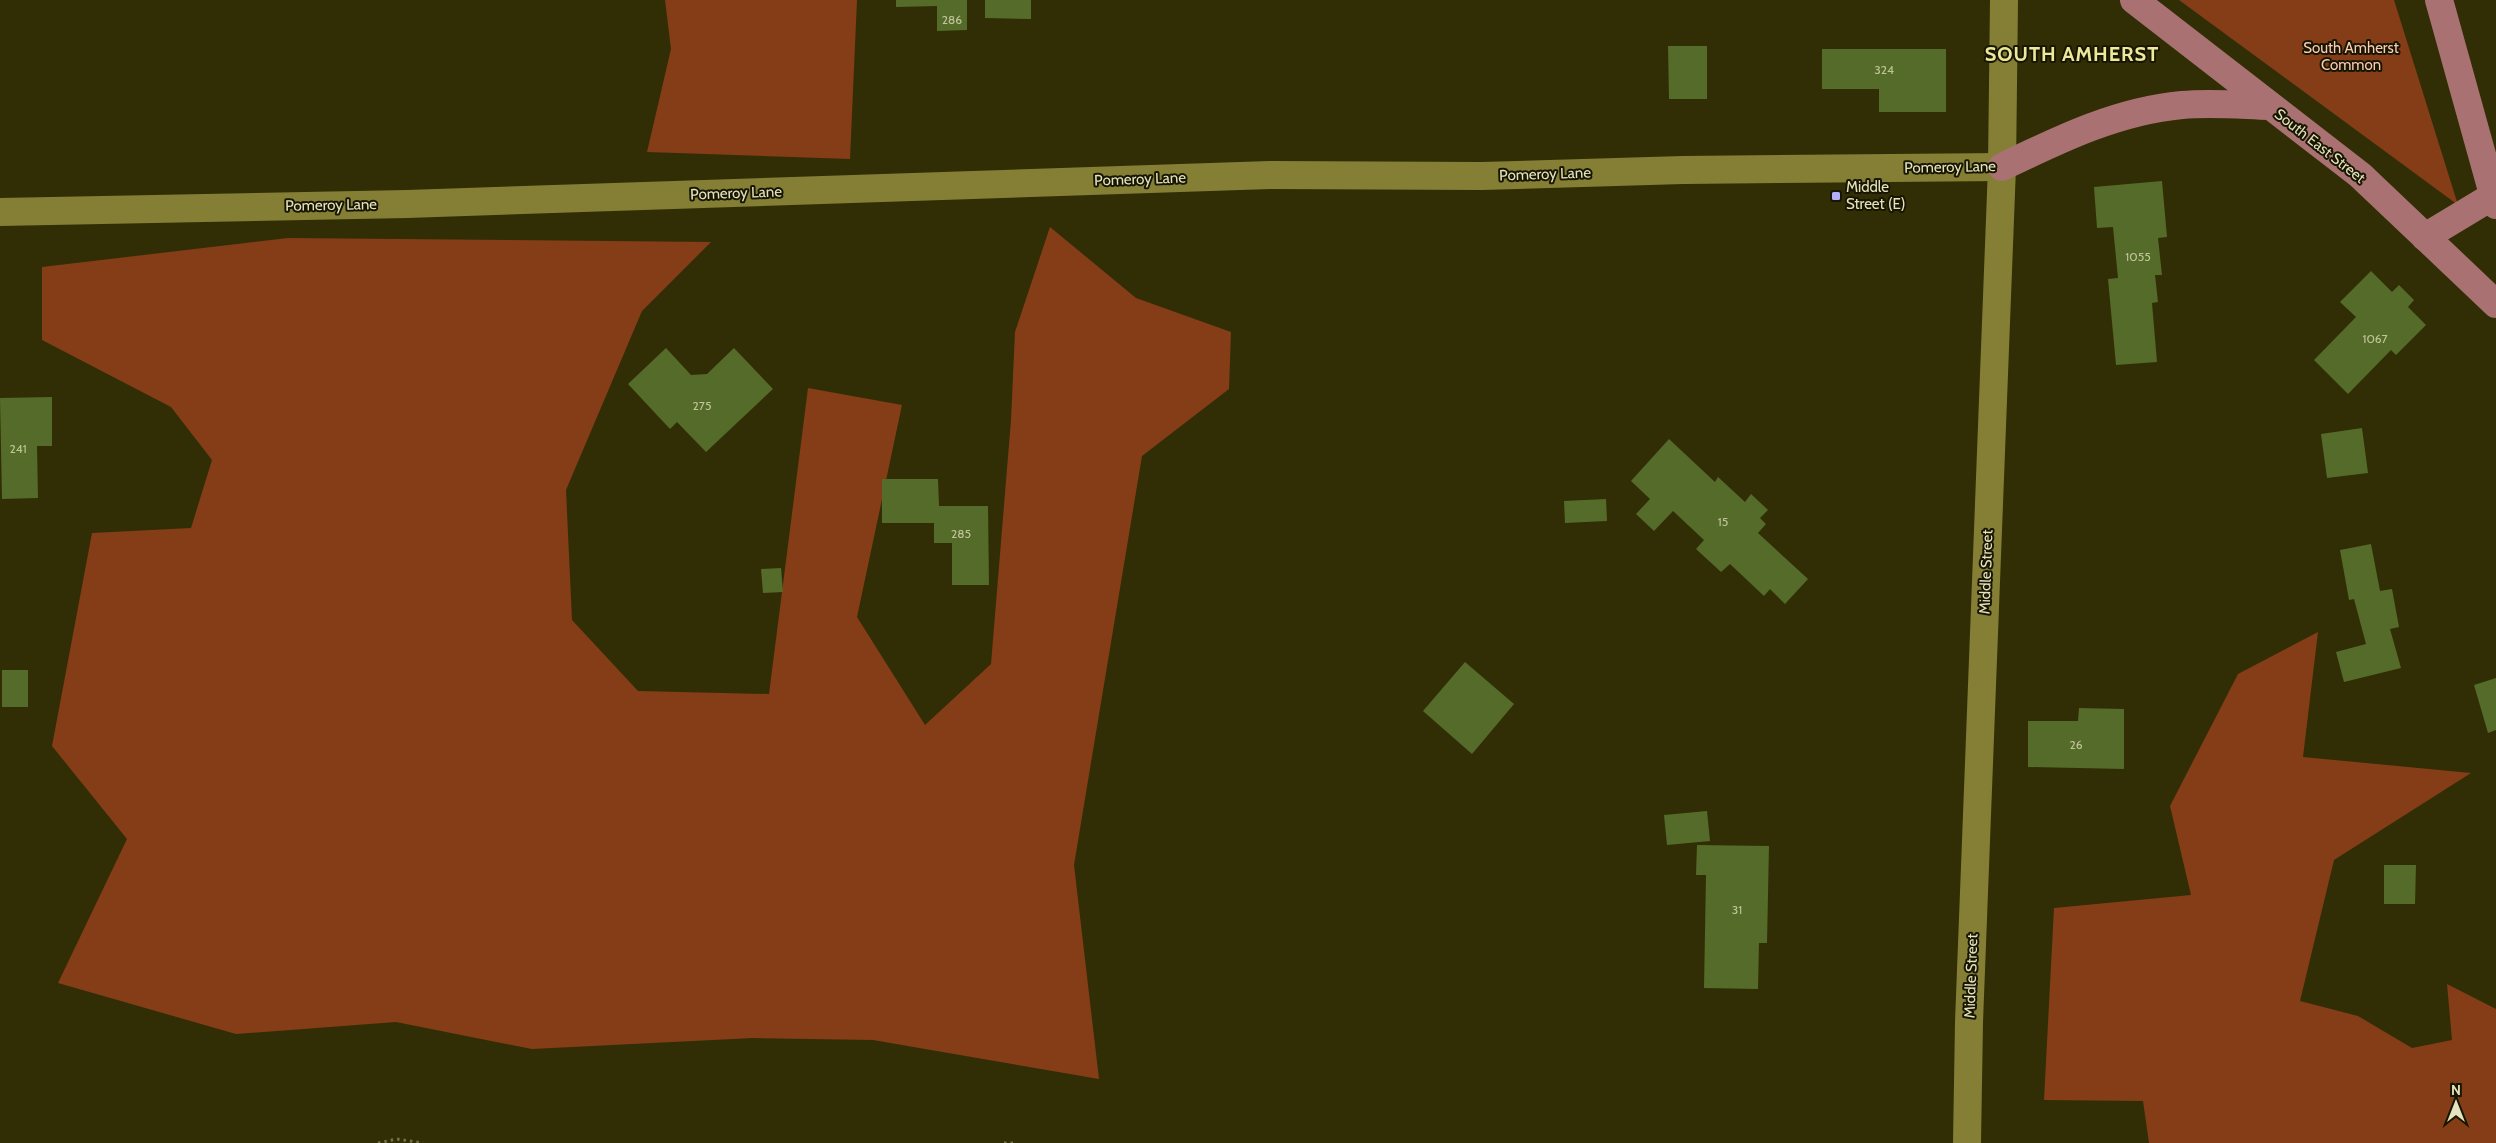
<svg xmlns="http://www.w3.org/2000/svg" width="2496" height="1143" font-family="Cabin,sans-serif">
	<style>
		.green { fill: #843d17 }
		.building { fill: #556b29 }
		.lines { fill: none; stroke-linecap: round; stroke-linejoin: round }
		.path { stroke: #74724b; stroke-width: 3; stroke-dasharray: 2.5 4; stroke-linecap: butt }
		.minor { stroke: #847f35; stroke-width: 28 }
		.major { stroke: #a97172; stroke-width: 28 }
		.poi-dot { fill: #b1adfa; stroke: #181600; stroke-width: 2 }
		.labels { text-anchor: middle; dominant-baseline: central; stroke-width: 4; stroke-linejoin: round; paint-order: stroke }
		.number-label { font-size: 12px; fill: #c0c599 }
		.park-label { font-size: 15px; fill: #fccbb5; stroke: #181600 }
		.street-label { font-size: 15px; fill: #e4e3be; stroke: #181600 }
		.poi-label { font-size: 15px; fill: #e4e3be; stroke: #181600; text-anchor: start }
		.district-label { font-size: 20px; font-weight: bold; letter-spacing: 1px; fill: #ece89c; stroke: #181600 }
	</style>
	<rect width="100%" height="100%" fill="#312e05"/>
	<!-- green -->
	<g class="green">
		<path d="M 665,0 L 857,0 L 850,159 L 647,152 L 671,49 Z"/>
		<path d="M 2179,0 L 2394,0 L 2458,205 Z"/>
		<path d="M 1050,227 L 1136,298 L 1231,332 L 1229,389 L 1142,456 L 1074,865 L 1099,1079 L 873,1040 L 753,1038 L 532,1049 L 396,1022 L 236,1034 L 58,983 L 127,839 L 52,746 L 92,533 L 191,528 L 212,460 L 171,407 L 42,340 L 42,267 L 288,238 L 711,242 L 642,311 L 566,490 L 572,620 L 638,691 L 769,694 L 808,388 L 902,405 L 857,617 L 925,725 L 991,664 L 1011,420 L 1015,332 Z"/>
		<path d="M 2318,632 L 2303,757 L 2471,773 L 2334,860 L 2300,1001 L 2358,1016 L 2412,1048 L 2452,1040 L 2447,984 L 2496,1009 L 2496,1143 L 2149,1143 L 2143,1101 L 2044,1100 L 2054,908 L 2191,895 L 2170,806 L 2238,674 Z"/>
	</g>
	<!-- building -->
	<g class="building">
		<path d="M 896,0 L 967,0 L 967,30 L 937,31 L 937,6 L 896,7 Z"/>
		<path d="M 985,0 L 1031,0 L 1031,19 L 985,18 Z"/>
		<path d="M 1668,46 L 1707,46 L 1707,99 L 1669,99 Z"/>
		<path d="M 1822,49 L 1946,49 L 1946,112 L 1879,112 L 1879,89 L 1822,89 Z"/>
		<path d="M 2162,181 L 2167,237 L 2158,238 L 2162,275 L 2155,275 L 2158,302 L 2152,303 L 2157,362 L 2116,365 L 2108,279 L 2118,278 L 2113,227 L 2097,228 L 2094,187 Z"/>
		<path d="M 2371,271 L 2392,292 L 2399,285 L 2414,300 L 2408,307 L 2426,325 L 2396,355 L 2391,350 L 2348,394 L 2314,360 L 2356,317 L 2340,302 Z"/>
		<path d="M 666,348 L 691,375 L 707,374 L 734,348 L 773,389 L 706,452 L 677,422 L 670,429 L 628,384 Z"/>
		<path d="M 52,397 L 52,446 L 37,446 L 38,498 L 2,499 L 0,398 Z"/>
		<path d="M 2362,428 L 2368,473 L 2327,478 L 2321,434 Z"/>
		<path d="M 1669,439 L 1715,482 L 1718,477 L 1745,502 L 1751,494 L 1768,510 L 1760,518 L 1766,524 L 1758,533 L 1808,579 L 1785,604 L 1770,589 L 1764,596 L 1730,564 L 1721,572 L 1696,549 L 1704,540 L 1673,511 L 1654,531 L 1636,514 L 1650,499 L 1631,481 Z"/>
		<path d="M 882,479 L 938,479 L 939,506 L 988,506 L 989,585 L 952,585 L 952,543 L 934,543 L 934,523 L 882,523 Z"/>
		<path d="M 1606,499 L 1607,521 L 1565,523 L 1564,501 Z"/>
		<path d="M 2371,544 L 2380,591 L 2392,589 L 2399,627 L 2390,629 L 2401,668 L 2344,682 L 2336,652 L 2366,644 L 2354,599 L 2349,600 L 2340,550 Z"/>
		<path d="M 781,568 L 783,592 L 763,593 L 761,569 Z"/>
		<path d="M 1465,662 L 1514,704 L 1472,754 L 1423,711 Z"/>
		<rect x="2" y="670" width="26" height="37"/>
		<path d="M 2496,678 L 2496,730 L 2488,733 L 2474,685 Z"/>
		<path d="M 2079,708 L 2124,709 L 2124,769 L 2028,767 L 2028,721 L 2078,721 Z"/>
		<path d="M 1707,811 L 1710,841 L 1667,845 L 1664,815 Z"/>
		<path d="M 1697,845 L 1769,846 L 1767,943 L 1759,943 L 1758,989 L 1704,988 L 1706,875 L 1696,875 Z"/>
		<path d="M 2384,865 L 2416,865 L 2415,904 L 2384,904 Z"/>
	</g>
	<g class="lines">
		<!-- path -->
		<g class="path">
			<path d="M 378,1143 L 397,1139 L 423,1143"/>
			<path d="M 1004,1143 L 1014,1143"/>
		</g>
		<!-- minor -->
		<g class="minor">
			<path d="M 0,212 L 407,204 L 1270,175 L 1482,176 L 1683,170 L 2002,167"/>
			<path d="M 1967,1143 L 1969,1022 L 2002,167 L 2004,0"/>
		</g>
		<!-- major -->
		<g class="major">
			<path d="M 2134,0 L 2360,175 L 2496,304"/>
			<path d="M 2439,0 L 2496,205"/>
			<path d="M 2002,167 C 2060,139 2117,111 2182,105 C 2211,102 2240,105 2270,106"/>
			<path d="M 2425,237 L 2493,196"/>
		</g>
	</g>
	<!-- markers -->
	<rect class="poi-dot" x="1831" y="191" width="10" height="10" rx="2.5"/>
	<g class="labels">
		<!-- number labels -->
		<g class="number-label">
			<text x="952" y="19">286</text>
			<text x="1884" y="69">324</text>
			<text x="2138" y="256">1055</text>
			<text x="2375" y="338">1067</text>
			<text x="702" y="405">275</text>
			<text x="18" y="448">241</text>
			<text x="1723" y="521">15</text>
			<text x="961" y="533">285</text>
			<text x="2076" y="744">26</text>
			<text x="1737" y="909">31</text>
		</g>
		<!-- park labels -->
		<g class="park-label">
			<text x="2351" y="48">South Amherst<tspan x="2351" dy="17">Common</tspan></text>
		</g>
		<!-- street labels -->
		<g class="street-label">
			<text transform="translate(2320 146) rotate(38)">South East Street</text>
			<text transform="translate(1950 167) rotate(-1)">Pomeroy Lane</text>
			<text transform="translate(1545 174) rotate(-2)">Pomeroy Lane</text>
			<text transform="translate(1140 179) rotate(-2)">Pomeroy Lane</text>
			<text transform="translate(736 193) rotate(-2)">Pomeroy Lane</text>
			<text transform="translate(331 205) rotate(-1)">Pomeroy Lane</text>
			<text transform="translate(1986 572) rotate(-88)">Middle Street</text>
			<text transform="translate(1971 976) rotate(-88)">Middle Street</text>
		</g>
		<!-- poi labels -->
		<g class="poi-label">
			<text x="1846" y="187">Middle<tspan x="1846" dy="17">Street (E)</tspan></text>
		</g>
		<!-- district labels -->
		<g class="district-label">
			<text x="2072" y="54">SOUTH AMHERST</text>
		</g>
	</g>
	<!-- north arrow -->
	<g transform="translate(2456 1103)" stroke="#181600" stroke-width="4" paint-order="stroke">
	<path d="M0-4L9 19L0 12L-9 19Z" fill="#e4e3be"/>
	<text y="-8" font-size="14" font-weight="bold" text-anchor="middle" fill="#e4e3be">N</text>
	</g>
</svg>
